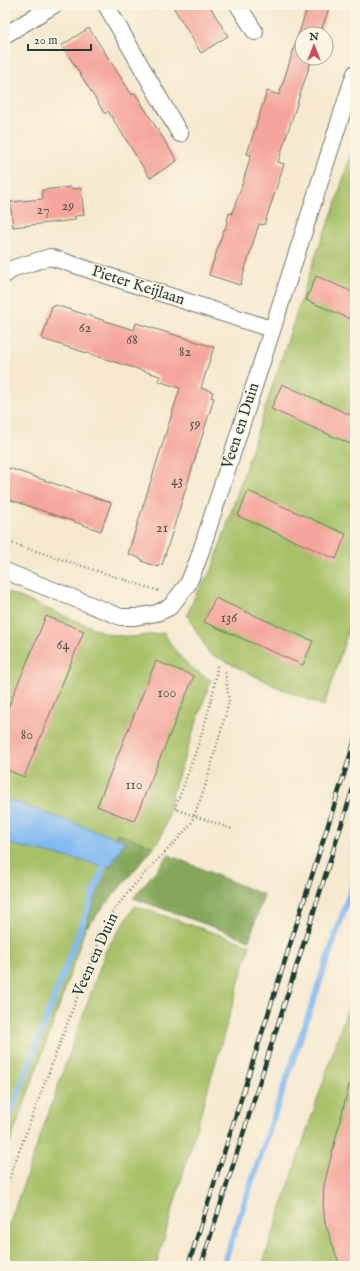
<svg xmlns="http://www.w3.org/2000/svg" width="360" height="1271" font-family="'IM FELL English',serif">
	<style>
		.green { fill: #a7c167; stroke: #637f4e }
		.forest { fill: #85a75c; stroke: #527248 }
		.water { fill: #81baf2; stroke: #507c93 }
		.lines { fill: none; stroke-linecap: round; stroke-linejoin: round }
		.stream { stroke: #81baf2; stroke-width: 6 }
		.building { fill: #f5a59b }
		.street-casing { stroke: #6a796b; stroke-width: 18 }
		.path { stroke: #6a796b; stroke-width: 2.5; stroke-dasharray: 1 3; stroke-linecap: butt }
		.street { stroke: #fff; stroke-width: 16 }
		.rail-casing { stroke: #1f3d34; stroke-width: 4.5 }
		.rail { stroke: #fcf5e5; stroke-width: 3; stroke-dasharray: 9; stroke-linecap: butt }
		.labels { text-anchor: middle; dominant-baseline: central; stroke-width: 3; stroke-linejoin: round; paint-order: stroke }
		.number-label { font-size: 14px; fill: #54574e }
		.street-label { font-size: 16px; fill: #1f3d34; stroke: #fcf5e5 }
	</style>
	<rect width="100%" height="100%" fill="#fcf5e5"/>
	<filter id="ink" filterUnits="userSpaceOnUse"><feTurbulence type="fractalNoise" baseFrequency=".025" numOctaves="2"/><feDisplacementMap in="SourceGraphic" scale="8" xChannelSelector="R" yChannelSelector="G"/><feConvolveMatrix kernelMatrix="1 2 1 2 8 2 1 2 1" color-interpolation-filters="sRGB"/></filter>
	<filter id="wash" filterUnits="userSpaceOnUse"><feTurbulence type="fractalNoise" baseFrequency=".012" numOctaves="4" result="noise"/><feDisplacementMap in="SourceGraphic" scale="16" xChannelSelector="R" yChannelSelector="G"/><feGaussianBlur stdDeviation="0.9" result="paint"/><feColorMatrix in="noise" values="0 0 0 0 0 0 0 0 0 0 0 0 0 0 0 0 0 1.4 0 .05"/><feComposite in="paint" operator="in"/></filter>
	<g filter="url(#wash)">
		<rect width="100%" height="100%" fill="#f6e9d0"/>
		<!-- green -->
		<g class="green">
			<path d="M 355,139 L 355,610 L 324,706 L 275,686 L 209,653 L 187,615 L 197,592 L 212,570 L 316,254 L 335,206 Z"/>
			<path d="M 5,591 L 108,634 L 131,637 L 164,633 C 176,655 189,668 211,680 L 172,794 C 170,812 165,833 154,847 L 117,833 L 60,1004 L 5,1157 Z"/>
			<path d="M 135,906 L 250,945 L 156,1266 L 5,1266 L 5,1236 L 106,950 Z"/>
			<path d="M 355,986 L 355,1266 L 262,1266 Z"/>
		</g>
		<!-- forest -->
		<g class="forest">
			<path d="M 117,833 L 154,847 L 85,929 Z"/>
			<path d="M 169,855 L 264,895 L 249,940 L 133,898 Z"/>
		</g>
		<!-- water -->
		<path class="water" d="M 5,798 L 15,802 L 125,841 L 111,866 L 104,866 L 5,843 Z"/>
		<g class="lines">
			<!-- stream -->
			<g class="stream">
				<path d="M 5,1128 L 104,866"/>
				<path d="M 223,1266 L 355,878"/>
			</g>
		</g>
		<g id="blocks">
			<!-- building -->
			<g class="building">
				<path d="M 172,5 L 209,5 L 228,36 L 201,53 Z"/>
				<path d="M 308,5 L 330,5 L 320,34 L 302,34 L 302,58 L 312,58 L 278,162 L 284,164 L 274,195 L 264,225 L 259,224 L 240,285 L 209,275 L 224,229 L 225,230 L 229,213 L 232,214 L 242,185 L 251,155 L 247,154 L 267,91 L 279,95 Z"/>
				<path d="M 89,28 L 132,95 L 135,93 L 177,161 L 150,178 L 108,111 L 105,114 L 62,45 Z"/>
				<path d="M 71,187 L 72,189 L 81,188 L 84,215 L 75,216 L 75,220 L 13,227 L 10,202 L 43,199 L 42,190 Z"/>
				<path d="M 316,276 L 355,293 L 355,321 L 306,300 Z"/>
				<path d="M 55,305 L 134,330 L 136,323 L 214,347 L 201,388 L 213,392 L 211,397 L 214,398 L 162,565 L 159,564 L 158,567 L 142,561 L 142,559 L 128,554 L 180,388 L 158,381 L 160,376 L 42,339 L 52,306 L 54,307 Z"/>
				<path d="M 282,384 L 355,417 L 355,446 L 271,409 Z"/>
				<path d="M 9,468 L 111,503 L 101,531 L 5,498 L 5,480 Z"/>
				<path d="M 248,491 L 346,534 L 336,559 L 238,516 Z"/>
				<path d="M 215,598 L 313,641 L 303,665 L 204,622 Z"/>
				<path d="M 46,616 L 84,631 L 24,777 L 5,769 L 5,715 Z"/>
				<path d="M 156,661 L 194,676 L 134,821 L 97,806 Z"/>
				<path d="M 349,1085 L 355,1085 L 355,1266 L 340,1266 L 325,1223 L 323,1204 L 324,1185 Z"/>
			</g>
		</g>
	</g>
	<g filter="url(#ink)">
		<use href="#blocks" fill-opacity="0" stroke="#6a796b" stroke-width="1"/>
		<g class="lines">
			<!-- street casing -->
			<g class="street-casing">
				<g id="street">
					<path d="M 106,5 L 180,134"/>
					<path d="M 238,5 L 255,32"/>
					<path d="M 5,35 L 54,5"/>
					<path d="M 5,275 L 14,268 L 50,257 L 271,329"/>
					<path d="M 5,571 L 121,617 L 135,617 L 157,613 L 170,607 L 188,584 L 198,560 L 355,73"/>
				</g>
			</g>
			<!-- path -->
			<g class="path">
				<path d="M 5,541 L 159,591"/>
				<path d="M 217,666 C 212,715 191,763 175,809 L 232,829"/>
				<path d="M 5,1189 L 93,955 L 113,911 L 142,876 L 175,842 L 191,824 L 205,787 L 229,702 L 225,671"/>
			</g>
			<!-- street -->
			<use href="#street" class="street"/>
			<!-- rail casing -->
			<g class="rail-casing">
				<g id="rail">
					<path d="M 188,1266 L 355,740"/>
					<path d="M 201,1266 L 355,782"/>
				</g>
			</g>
			<!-- rail -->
			<use href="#rail" class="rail"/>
		</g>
	</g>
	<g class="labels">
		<!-- number labels -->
		<g class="number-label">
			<text x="68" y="206">29</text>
			<text x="43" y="210">27</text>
			<text x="85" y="328">62</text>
			<text x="132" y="340">68</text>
			<text x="185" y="352">82</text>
			<text x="195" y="424">59</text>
			<text x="177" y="481">43</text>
			<text x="162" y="528">21</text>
			<text x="229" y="618">136</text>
			<text x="63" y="645">64</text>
			<text x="167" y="693">100</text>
			<text x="27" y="735">80</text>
			<text x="134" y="785">110</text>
		</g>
		<!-- street labels -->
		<g class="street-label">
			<text transform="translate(138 286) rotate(18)">Pieter Keijlaan</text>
			<text transform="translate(241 426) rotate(-72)">Veen en Duin</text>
			<text transform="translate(96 955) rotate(-66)">Veen en Duin</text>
		</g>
	</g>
	<!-- margin -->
	<rect width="360" height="1271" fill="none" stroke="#fcf5e5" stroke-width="20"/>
	<!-- north arrow -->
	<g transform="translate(314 46)"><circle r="19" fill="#fcf5e5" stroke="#a4ab9e"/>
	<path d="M0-3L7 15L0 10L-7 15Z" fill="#d1495b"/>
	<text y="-6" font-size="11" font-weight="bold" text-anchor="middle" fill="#1f3d34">N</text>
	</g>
	<!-- scale -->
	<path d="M28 44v6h63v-6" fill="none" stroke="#1f3d34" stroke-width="2"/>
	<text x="34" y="44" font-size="12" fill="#1f3d34" stroke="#fcf5e5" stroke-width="3" paint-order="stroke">20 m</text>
</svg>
